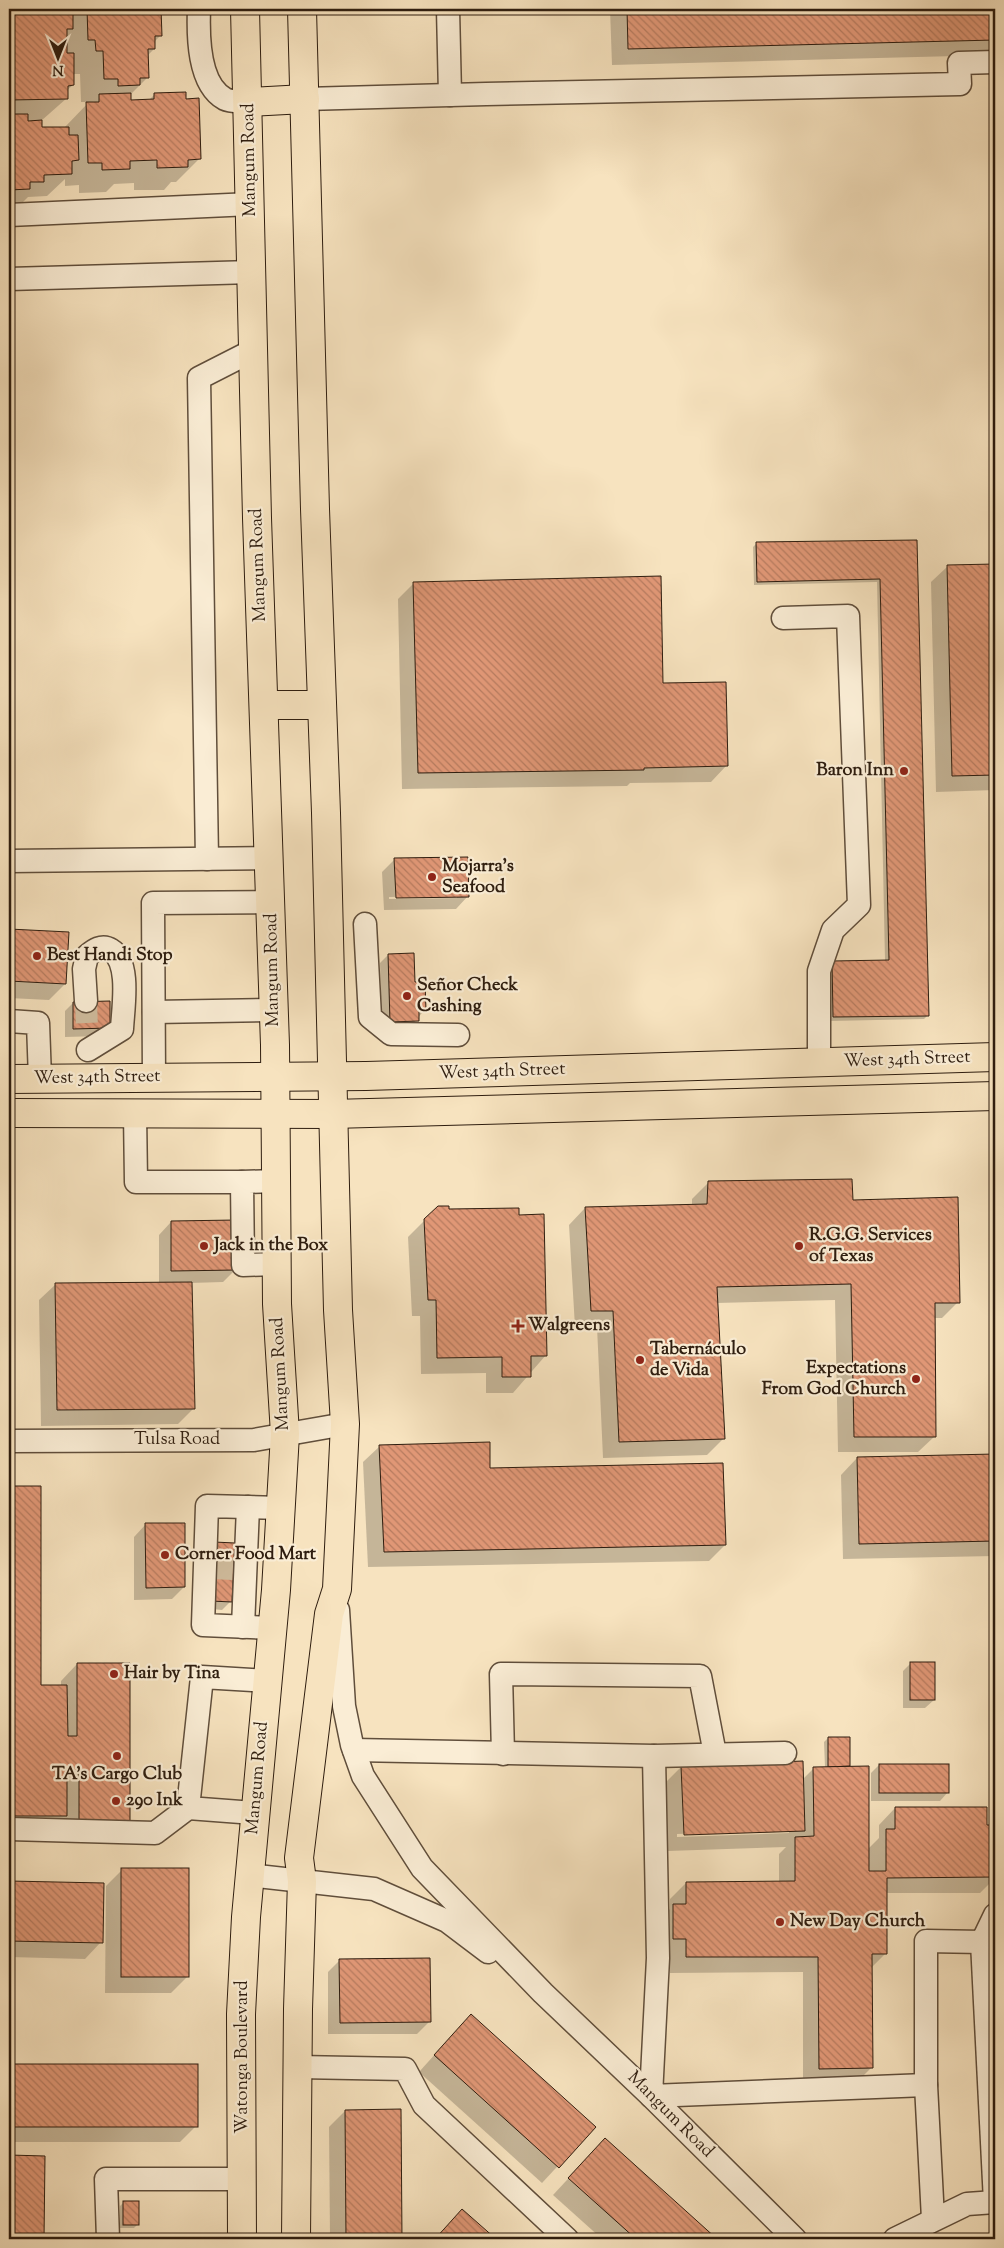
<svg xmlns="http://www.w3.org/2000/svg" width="1004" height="2248" font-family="'Sorts Mill Goudy',serif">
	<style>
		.shadow { fill: #0003; fill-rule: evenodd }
		.building { fill: url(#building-back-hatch); stroke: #2e1d0f }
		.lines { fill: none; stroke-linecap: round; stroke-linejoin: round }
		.minor-tunnel { stroke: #cfbb9c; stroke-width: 22; stroke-dasharray: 22 11; stroke-linecap: butt }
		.minor-casing { stroke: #604e3b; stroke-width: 25 }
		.major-casing { stroke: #2e1d0f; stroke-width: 30 }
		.minor { stroke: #faedd5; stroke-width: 22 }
		.major { stroke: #f7e3bf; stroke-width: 28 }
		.poi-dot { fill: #8f2418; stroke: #faedd5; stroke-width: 2 }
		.labels { text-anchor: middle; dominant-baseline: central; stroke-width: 4.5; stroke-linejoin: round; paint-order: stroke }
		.street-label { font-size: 18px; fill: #2e1d0f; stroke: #faedd5 }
		.poi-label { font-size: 18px; font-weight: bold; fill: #2e1d0f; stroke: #faedd5; text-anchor: start }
	</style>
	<defs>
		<pattern id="building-back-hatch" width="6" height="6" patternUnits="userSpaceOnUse" patternTransform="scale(1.25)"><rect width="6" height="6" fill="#e09776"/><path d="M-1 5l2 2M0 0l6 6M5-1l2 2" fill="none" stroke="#b67b5f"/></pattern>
	</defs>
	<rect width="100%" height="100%" fill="#f7e3bf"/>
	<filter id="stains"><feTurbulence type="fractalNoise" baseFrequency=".004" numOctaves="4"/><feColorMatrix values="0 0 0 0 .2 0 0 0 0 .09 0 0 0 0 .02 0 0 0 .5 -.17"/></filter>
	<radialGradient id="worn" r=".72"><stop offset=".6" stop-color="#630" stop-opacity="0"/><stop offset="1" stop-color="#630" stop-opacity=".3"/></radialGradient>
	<!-- shadow -->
	<g class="shadow">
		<path d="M 9,9 L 160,9 L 161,35 L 154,42 L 154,49 L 147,56 L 148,77 L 130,95 L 130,101 L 148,101 L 155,94 L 185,100 L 199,159 L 176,182 L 171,182 L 164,190 L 134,190 L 134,183 L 114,184 L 106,192 L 79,193 L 79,185 L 65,186 L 65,179 L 47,196 L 28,197 L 20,205 L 9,209 ZM 73,74 L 80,74 L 81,102 L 89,102 L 64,128 L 41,128 L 41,121 L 67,98 L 66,91 L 73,85 Z"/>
		<path d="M 610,9 L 995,9 L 995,55 L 612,65 Z"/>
		<path d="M 916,541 L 928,1015 L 924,1019 L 830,1021 L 828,966 L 885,961 L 877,582 L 754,585 L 753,547 L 757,543 Z"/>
		<path d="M 995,565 L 995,790 L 936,792 L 931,582 L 948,566 Z"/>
		<path d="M 414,583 L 662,684 L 727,765 L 711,782 L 630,783 L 627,786 L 402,789 L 398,599 Z"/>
		<path d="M 395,859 L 468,896 L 456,909 L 384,910 L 382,872 ZM 457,896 L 457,898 L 389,899 L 389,897 Z"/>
		<path d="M 9,930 L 68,933 L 65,984 L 49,1000 L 9,998 Z"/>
		<path d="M 388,955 L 425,1009 L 410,1028 L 382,1029 L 380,963 Z"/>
		<path d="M 108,1002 L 101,1036 L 65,1037 L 65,1011 L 73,1003 Z"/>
		<path d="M 709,1182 L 958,1302 L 942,1318 L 934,1318 L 935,1436 L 918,1452 L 838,1452 L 835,1300 L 717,1303 L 723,1439 L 707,1455 L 603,1458 L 597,1327 L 575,1327 L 569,1225 L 585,1208 L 692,1205 L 692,1199 Z"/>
		<path d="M 425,1220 L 546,1355 L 513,1393 L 486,1393 L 486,1373 L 421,1374 L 420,1316 L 412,1316 L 408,1237 Z"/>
		<path d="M 171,1222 L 235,1270 L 223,1282 L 190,1283 L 194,1408 L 178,1424 L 41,1426 L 39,1300 L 56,1284 L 159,1283 L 159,1235 Z"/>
		<path d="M 380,1446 L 489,1469 L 725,1545 L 709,1561 L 368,1567 L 363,1462 Z"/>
		<path d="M 995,1455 L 995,1556 L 843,1559 L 841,1475 L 857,1458 Z"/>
		<path d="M 9,1487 L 40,1487 L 40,1686 L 61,1686 L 61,1681 L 77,1664 L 129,1820 L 113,1837 L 63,1837 L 63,1819 L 49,1832 L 9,1832 Z"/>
		<path d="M 146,1524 L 184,1587 L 172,1599 L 134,1600 L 134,1537 Z"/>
		<path d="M 206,1551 L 231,1601 L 222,1610 L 203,1608 Z"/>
		<path d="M 911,1663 L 934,1700 L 925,1708 L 903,1708 L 903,1671 Z"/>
		<path d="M 828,1738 L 849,1766 L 847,1768 L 868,1849 L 879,1838 L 879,1825 L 895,1808 L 986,1826 L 995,1826 L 995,1878 L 980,1893 L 885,1893 L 885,1954 L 871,1968 L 871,2068 L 855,2084 L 803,2084 L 803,1972 L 670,1973 L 670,1955 L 657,1955 L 657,1922 L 670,1909 L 670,1899 L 686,1883 L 779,1883 L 779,1854 L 786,1847 L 668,1851 L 665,1783 L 681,1767 L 802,1780 L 814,1768 L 825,1768 L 824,1742 ZM 789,1830 L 789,1833 L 677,1837 L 677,1834 Z"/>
		<path d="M 879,1765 L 948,1792 L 940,1801 L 871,1801 L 871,1773 Z"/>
		<path d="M 122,1870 L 187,1977 L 171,1993 L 105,1993 L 106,1886 Z"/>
		<path d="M 9,1883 L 102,1884 L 101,1942 L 85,1959 L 9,1957 Z"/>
		<path d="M 340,1960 L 429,2022 L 417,2034 L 328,2034 L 328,1972 Z"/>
		<path d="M 455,2032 L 594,2127 L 542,2183 L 419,2072 Z"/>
		<path d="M 9,2065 L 196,2065 L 196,2126 L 180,2142 L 9,2142 Z"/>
		<path d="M 345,2111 L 400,2111 L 401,2239 L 330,2239 L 329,2127 Z"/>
		<path d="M 605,2139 L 716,2239 L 602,2239 L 553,2195 Z"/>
		<path d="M 9,2156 L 44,2157 L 42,2239 L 9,2239 Z"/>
		<path d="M 124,2202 L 138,2224 L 134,2228 L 120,2228 L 120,2206 Z"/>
		<path d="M 462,2211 L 494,2239 L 434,2239 Z"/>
	</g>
	<!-- building -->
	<g class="building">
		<path d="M 9,9 L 73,9 L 73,29 L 67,29 L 67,53 L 74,53 L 74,85 L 68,86 L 68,99 L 9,100 Z"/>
		<path d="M 87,9 L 161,9 L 162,36 L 155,36 L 155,49 L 148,49 L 149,78 L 140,78 L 140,85 L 118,86 L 118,79 L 104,79 L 103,51 L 96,51 L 95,40 L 88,40 Z"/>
		<path d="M 627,9 L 995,9 L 995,40 L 628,49 Z"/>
		<path d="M 186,92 L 186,99 L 199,98 L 201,159 L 188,160 L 188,167 L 157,168 L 157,160 L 130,161 L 130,169 L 102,170 L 102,163 L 88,163 L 86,102 L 99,102 L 99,94 L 131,93 L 131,100 L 154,99 L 154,93 Z"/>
		<path d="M 9,114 L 28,114 L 28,121 L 42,120 L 42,127 L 69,127 L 69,135 L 78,135 L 79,160 L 72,161 L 72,174 L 44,175 L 44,182 L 30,182 L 30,189 L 9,190 Z"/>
		<path d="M 917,540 L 929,1016 L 833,1017 L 832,961 L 889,960 L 880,579 L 757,582 L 756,542 Z"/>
		<path d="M 995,564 L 995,775 L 952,776 L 947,565 Z"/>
		<path d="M 661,576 L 663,683 L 726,682 L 728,766 L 644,768 L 644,770 L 418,773 L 413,582 Z"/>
		<path d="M 468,857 L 469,897 L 396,898 L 394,858 Z"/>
		<path d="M 9,929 L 69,932 L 66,984 L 9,981 Z"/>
		<path d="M 414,953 L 415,982 L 425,982 L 426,1010 L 419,1010 L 419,1021 L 390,1022 L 388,954 Z"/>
		<path d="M 110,1001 L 110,1028 L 73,1029 L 73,1002 Z"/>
		<path d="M 852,1179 L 853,1200 L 958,1197 L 960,1303 L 935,1303 L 936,1437 L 854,1437 L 851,1284 L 717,1287 L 725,1439 L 619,1442 L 613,1311 L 591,1311 L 585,1207 L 707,1204 L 708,1181 Z"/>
		<path d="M 438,1206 L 449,1206 L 449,1209 L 519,1208 L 519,1215 L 544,1214 L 547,1356 L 531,1356 L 531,1377 L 502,1377 L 502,1357 L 437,1358 L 436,1300 L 428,1300 L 424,1219 Z"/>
		<path d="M 236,1220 L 237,1270 L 171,1271 L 171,1221 Z"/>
		<path d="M 192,1282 L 195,1409 L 57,1410 L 55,1283 Z"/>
		<path d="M 490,1442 L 490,1468 L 723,1463 L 726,1545 L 384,1552 L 379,1445 Z"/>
		<path d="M 995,1454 L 995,1541 L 859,1544 L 857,1457 Z"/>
		<path d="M 9,1486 L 41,1486 L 41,1685 L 67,1685 L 68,1736 L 77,1736 L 77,1663 L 130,1663 L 130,1821 L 79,1821 L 79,1771 L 67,1771 L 67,1816 L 9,1816 Z"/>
		<path d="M 145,1523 L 185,1523 L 185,1587 L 146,1588 Z"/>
		<path d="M 214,1542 L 235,1543 L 232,1602 L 211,1601 Z"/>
		<rect x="910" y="1662" width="25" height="38"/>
		<path d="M 828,1737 L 850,1737 L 850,1766 L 828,1767 Z"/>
		<path d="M 803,1761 L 805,1831 L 684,1835 L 681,1766 Z"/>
		<rect x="879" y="1764" width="70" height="29"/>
		<path d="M 869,1766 L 869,1871 L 886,1871 L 886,1829 L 895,1829 L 895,1807 L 987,1807 L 987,1825 L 995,1825 L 995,1877 L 887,1878 L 887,1954 L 872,1954 L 873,2068 L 819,2069 L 818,1957 L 686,1957 L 686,1939 L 673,1939 L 673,1904 L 686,1904 L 686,1882 L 795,1881 L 795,1837 L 814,1836 L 813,1767 Z"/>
		<rect x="121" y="1868" width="68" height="109"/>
		<path d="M 9,1881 L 104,1883 L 103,1943 L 9,1941 Z"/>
		<path d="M 430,1958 L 431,2022 L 340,2023 L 339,1959 Z"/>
		<path d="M 471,2014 L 596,2127 L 559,2168 L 434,2055 Z"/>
		<rect x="9" y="2064" width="189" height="63"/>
		<path d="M 401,2109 L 402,2239 L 346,2239 L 345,2110 Z"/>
		<path d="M 605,2138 L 717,2239 L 636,2239 L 568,2178 Z"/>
		<path d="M 9,2155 L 45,2156 L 44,2239 L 9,2239 Z"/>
		<rect x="123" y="2201" width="16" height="24"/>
		<path d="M 462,2209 L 496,2239 L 435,2239 Z"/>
	</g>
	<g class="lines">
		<!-- minor-tunnel -->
		<g class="minor-tunnel">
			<path d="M 86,1001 L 87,1029"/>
			<path d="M 212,1568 L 233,1569"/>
		</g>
		<!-- minor casing -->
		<g class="minor-casing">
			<g id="minor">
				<path d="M 199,9 C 198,35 198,84 225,99 C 231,102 242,101 248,102"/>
				<path d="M 448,9 L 450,95"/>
				<path d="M 305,99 L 486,94 L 960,84 L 959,63 L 995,62"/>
				<path d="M 9,215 L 251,204"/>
				<path d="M 9,279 L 252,272"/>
				<path d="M 783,618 L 848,616 L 859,905 L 833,930 L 819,971 L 819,1063"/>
				<path d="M 207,859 L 199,378 L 254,350"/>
				<path d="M 9,861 L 270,858"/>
				<path d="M 365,924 L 370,1017 L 391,1034 L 458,1035"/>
				<path d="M 86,1001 L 84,969 L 87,956 C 94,950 102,944 111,950 C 131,962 123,1008 122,1029 L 88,1050"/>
				<path d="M 154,1012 L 274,1010"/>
				<path d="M 9,1021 L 38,1023 L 40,1079"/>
				<path d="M 154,1078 L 153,903 L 271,902"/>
				<path d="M 135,1113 L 136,1182 L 242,1182"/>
				<path d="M 276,1181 L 242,1182 L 243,1265 L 277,1264"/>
				<path d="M 9,1441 L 254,1440 L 345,1424"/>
				<path d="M 338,1610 L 344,1706 L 352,1745 L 363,1776 L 422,1868 L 543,1993 L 651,2096 L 795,2239"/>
				<path d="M 243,1627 L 248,1507"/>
				<path d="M 273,1628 L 203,1625 L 207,1506 L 281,1508"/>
				<path d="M 354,1750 L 654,1756 L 785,1753"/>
				<path d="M 503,1754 L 501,1674 L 700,1676 L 715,1754"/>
				<path d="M 654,1756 L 658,1958 L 651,2096 L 926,2085"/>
				<path d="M 254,1813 L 188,1808 L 202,1677 L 267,1681"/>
				<path d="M 9,1829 L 155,1833 L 188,1808"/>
				<path d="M 248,1875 L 374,1889 L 447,1921 L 488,1952"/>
				<path d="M 982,1942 L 995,2202"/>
				<path d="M 298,2067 L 405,2069 L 424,2105 L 567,2239"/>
				<path d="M 933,2219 L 926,2085 L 926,1941 L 982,1942 L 995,1915"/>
				<path d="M 108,2239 L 106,2179 L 242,2179"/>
				<path d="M 895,2239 L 967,2204 L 995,2202"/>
			</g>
		</g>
		<!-- major casing -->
		<g class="major-casing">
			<g id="major">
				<path d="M 248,102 L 305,99"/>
				<path d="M 264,705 L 322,705"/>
				<path d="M 9,1079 L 366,1076 L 995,1057"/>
				<path d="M 9,1113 L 332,1114 L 995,1096"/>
				<path d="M 242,2239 L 241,2014 L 246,1917 L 276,1590 L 285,1434 L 277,1304 L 275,1045 L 257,518 L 245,9"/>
				<path d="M 296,2239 L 298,2009 L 302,1881 L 299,1858 L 329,1614 L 337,1589 L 345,1424 L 338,1310 L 326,813 L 315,509 L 302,9"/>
			</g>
		</g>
		<!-- minor -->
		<use href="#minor" class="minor"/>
		<!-- major -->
		<use href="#major" class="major"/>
	</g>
	<!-- markers -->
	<g class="poi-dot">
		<circle cx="904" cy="771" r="5"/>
		<circle cx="432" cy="877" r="5"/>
		<circle cx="37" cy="956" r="5"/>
		<circle cx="407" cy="996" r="5"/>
		<circle cx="204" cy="1246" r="5"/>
		<circle cx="799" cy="1246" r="5"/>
		<path d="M515.5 1318.5h5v5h5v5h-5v5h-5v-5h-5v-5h5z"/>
		<circle cx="640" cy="1360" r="5"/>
		<circle cx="916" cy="1379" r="5"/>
		<circle cx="165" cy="1555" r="5"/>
		<circle cx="114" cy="1674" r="5"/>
		<circle cx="117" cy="1756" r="5"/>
		<circle cx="116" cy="1801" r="5"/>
		<circle cx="780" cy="1922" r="5"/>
	</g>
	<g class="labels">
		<!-- street labels -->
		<g class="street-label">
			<text transform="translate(250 160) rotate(-91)">Mangum Road</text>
			<text transform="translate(259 565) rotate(-92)">Mangum Road</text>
			<text transform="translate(273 970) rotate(-91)">Mangum Road</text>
			<text transform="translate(907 1060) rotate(-2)">West 34th Street</text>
			<text transform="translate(502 1072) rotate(-2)">West 34th Street</text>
			<text transform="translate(97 1078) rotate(-1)">West 34th Street</text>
			<text transform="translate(281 1374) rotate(-93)">Mangum Road</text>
			<text x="177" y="1440">Tulsa Road</text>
			<text transform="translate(258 1778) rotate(-85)">Mangum Road</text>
			<text transform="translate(243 2057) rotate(-90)">Watonga Boulevard</text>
			<text transform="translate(670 2115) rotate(45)">Mangum Road</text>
		</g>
		<!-- poi labels -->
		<g class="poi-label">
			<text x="894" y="771" text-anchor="end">Baron Inn</text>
			<text x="442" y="867">Mojarra's<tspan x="442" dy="21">Seafood</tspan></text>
			<text x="47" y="956">Best Handi Stop</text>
			<text x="417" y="986">Señor Check<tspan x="417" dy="21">Cashing</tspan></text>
			<text x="809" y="1236">R.G.G. Services<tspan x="809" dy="21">of Texas</tspan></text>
			<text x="214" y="1246">Jack in the Box</text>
			<text x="528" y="1326">Walgreens</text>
			<text x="650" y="1350">Tabernáculo<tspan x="650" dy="21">de Vida</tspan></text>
			<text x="906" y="1369" text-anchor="end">Expectations<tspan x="906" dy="21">From God Church</tspan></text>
			<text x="175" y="1555">Corner Food Mart</text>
			<text x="124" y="1674">Hair by Tina</text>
			<text x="117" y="1775" text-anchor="middle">TA's Cargo Club</text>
			<text x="126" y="1801">290 Ink</text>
			<text x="790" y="1922">New Day Church</text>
		</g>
	</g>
	<!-- margin -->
	<rect width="1004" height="2248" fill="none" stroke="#f7e3bf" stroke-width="30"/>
	<rect x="10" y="10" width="984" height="2228" fill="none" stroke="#2e1d0f" stroke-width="2.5"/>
	<rect x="15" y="15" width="974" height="2218" fill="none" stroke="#2e1d0f"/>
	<!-- north arrow -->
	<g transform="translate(58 58) rotate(180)" stroke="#faedd5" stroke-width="4" paint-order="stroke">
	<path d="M0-4L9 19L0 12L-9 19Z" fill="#2e1d0f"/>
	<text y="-8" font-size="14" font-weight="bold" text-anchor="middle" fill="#2e1d0f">N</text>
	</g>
	<rect width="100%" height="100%" filter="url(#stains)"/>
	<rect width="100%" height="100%" fill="url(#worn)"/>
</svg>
